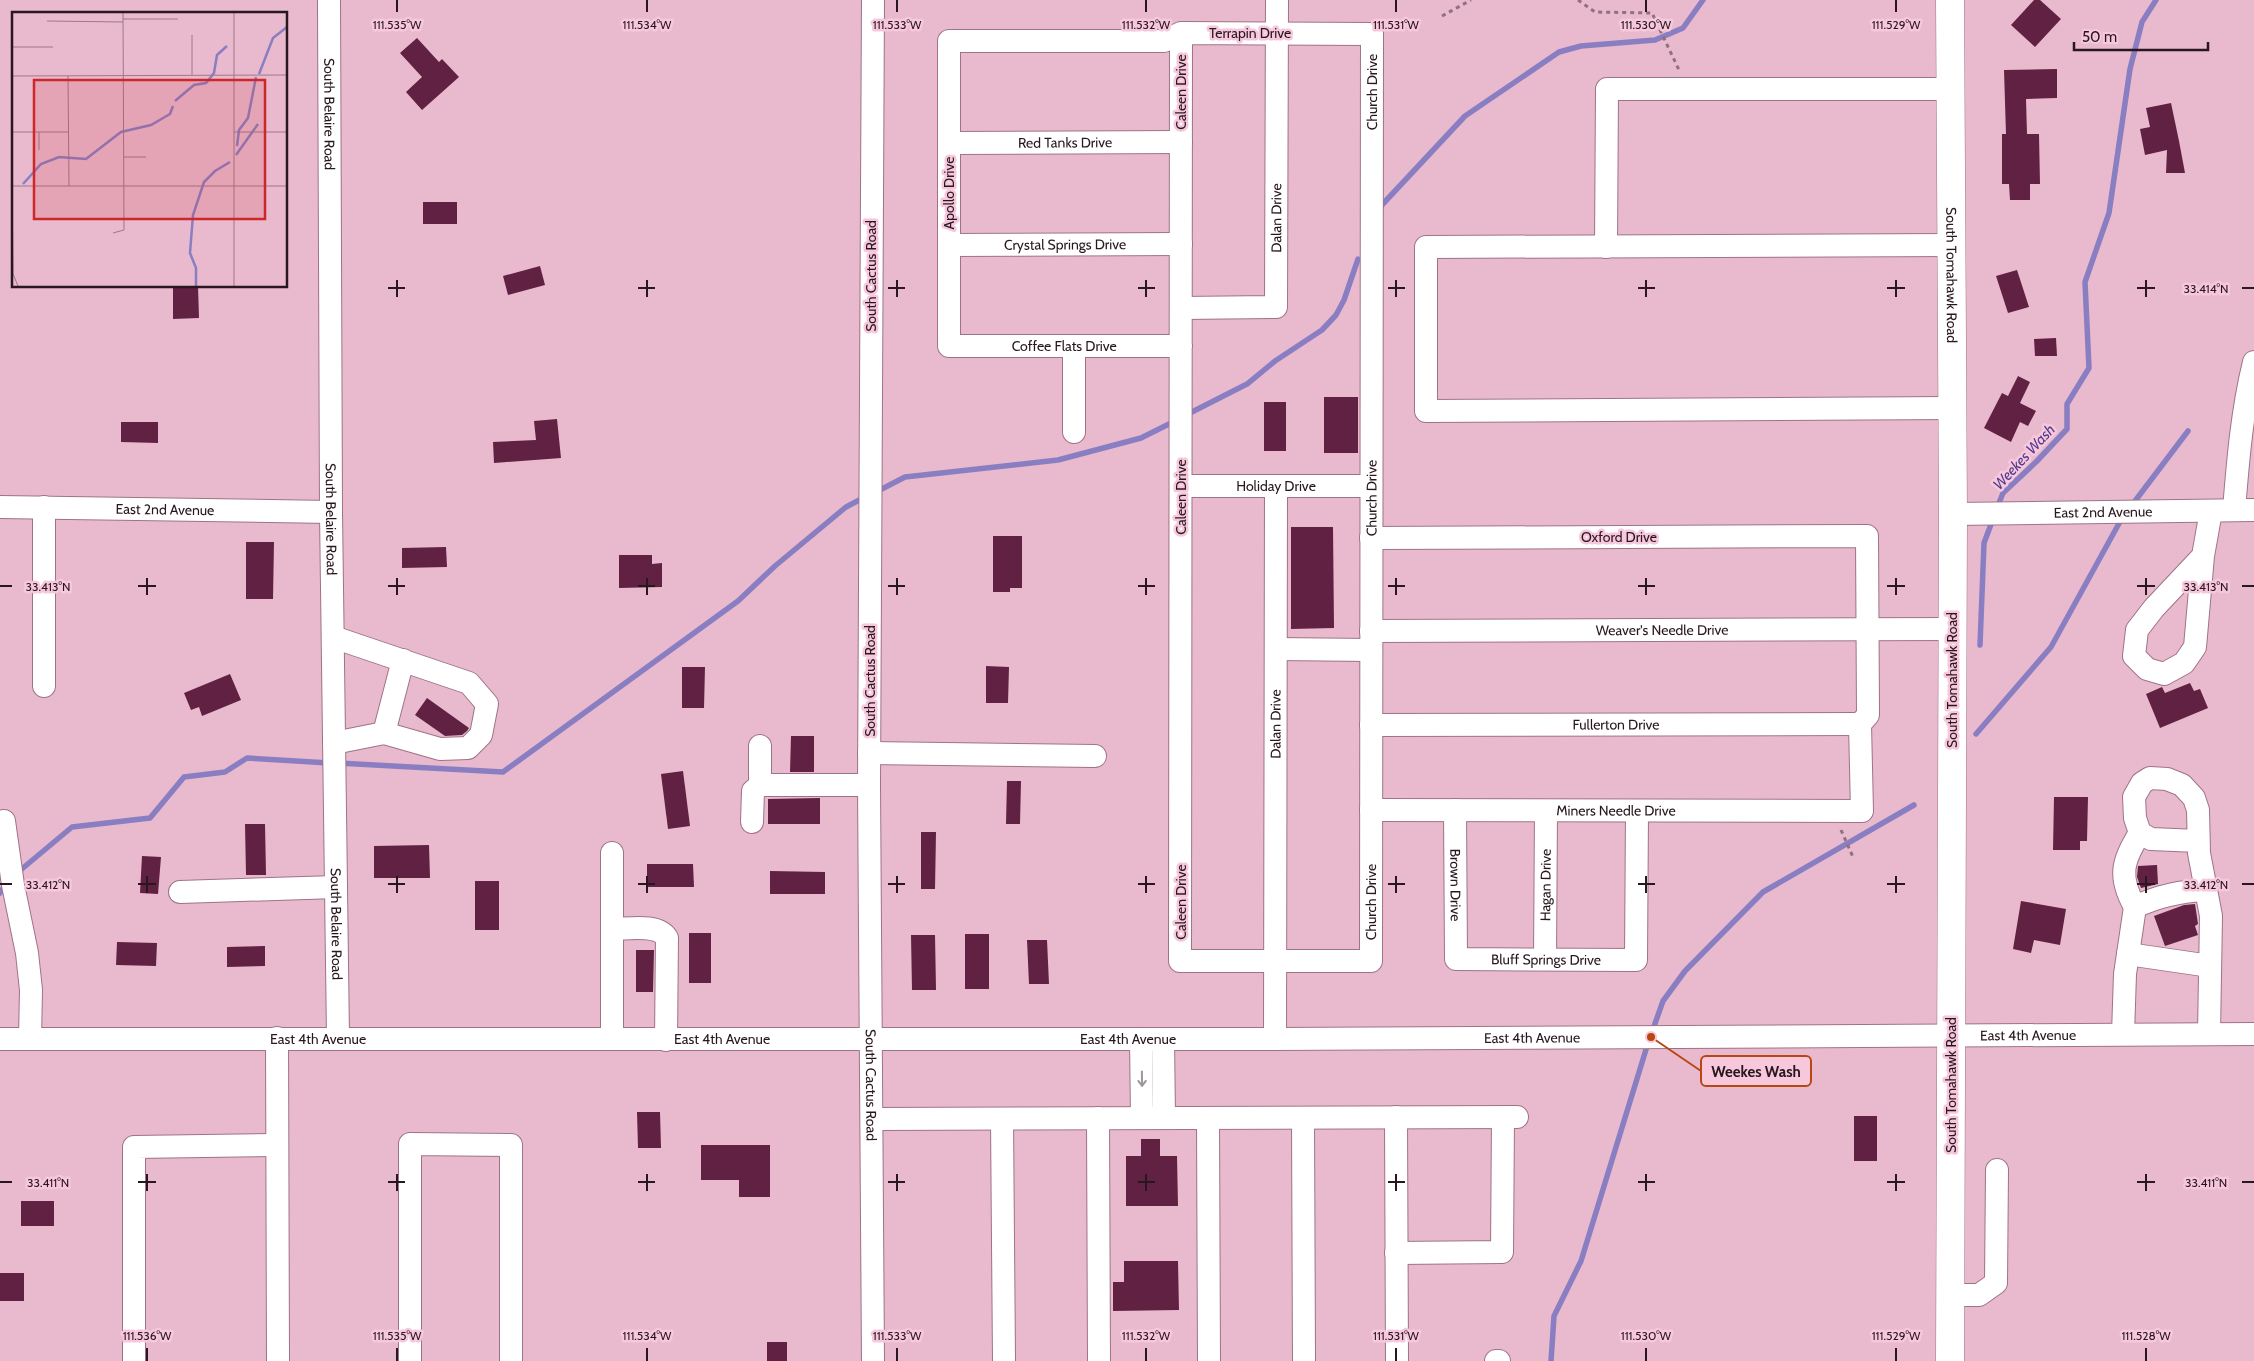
<svg xmlns="http://www.w3.org/2000/svg" width="2254" height="1361" font-family="Cabin,sans-serif">
	<style>
		.lines { fill: none; stroke-linecap: round; stroke-linejoin: round }
		.stream { stroke: #8a7ec2; stroke-width: 5.5 }
		.building { fill: #612142 }
		.minor-casing { stroke: #9f7386; stroke-width: 24 }
		.major-casing { stroke: #9f7386; stroke-width: 29 }
		.path { stroke: #91707e; stroke-width: 3; stroke-dasharray: 4 4; stroke-linecap: butt }
		.minor { stroke: #fff; stroke-width: 22 }
		.major { stroke: #fff; stroke-width: 28 }
		.oneway { stroke: #9e979a }
		.ticks { fill: none; stroke: #28171f; stroke-width: 2 }
		.labels { text-anchor: middle; dominant-baseline: central; stroke-width: 5; stroke-linejoin: round; paint-order: stroke }
		.street-label { font-size: 14px; fill: #28171f; stroke: #f7c7db }
		.water-label { font-size: 15px; font-style: italic; fill: #503b8e; stroke: #f7c7db }
		.inset-river { fill: none; stroke: #8a7ec2; stroke-width: 2.5 }
		.inset-road { fill: none; stroke: #9c7988; stroke-width: 1 }
		.view { fill: #cd2728; fill-opacity: 0.15; stroke: #cd2728; stroke-width: 2.5 }
		.inset-edge { fill: none; stroke: #28171f; stroke-width: 2.5 }
		.ticks-label { font-size: 12px; text-anchor: middle; fill: #28171f; stroke: #f7c7db; stroke-width: 5; stroke-linejoin: round; paint-order: stroke }
		.leader { fill: none; stroke: #b84811; stroke-width: 2 }
		.callout-dot { fill: #b84811; stroke: #f7c7db; stroke-width: 2 }
		.callout { fill: #f7c7db; stroke: #b84811; stroke-width: 2 }
		.callout-label { font-size: 15px; text-anchor: middle; font-weight: bold; fill: #28171f }
	</style>
	<rect width="100%" height="100%" fill="#e9bace"/>
	<g class="lines">
		<!-- stream -->
		<g class="stream">
			<path d="M 1380,207 L 1465,116 L 1559,52 L 1581,46 L 1655,40 L 1683,28 L 1703,0"/>
			<path d="M 1186,415 L 1247,384 L 1275,361 L 1322,330 L 1336,315 L 1344,300 L 1358,259"/>
			<path d="M 876,492 L 905,477 L 1058,460 L 1141,438 L 1175,421"/>
			<path d="M 2132,505 L 2188,431"/>
			<path d="M 1997,508 L 2003,493 L 2036,462 L 2067,429 L 2067,404 L 2089,368 L 2085,282 L 2109,213 L 2130,69 L 2142,22 L 2156,0"/>
			<path d="M 1980,645 L 1984,543 L 1993,519"/>
			<path d="M 1976,734 L 2051,647 L 2122,518"/>
			<path d="M 338,763 L 503,772 L 738,601 L 775,566 L 846,507 L 865,497"/>
			<path d="M 17,873 L 72,827 L 150,818 L 184,777 L 225,772 L 247,758 L 329,763"/>
			<path d="M 0,893 L 6,884"/>
			<path d="M 1652,1032 L 1663,1001 L 1685,971 L 1763,892 L 1914,805"/>
			<path d="M 1551,1361 L 1554,1316 L 1581,1261 L 1648,1043"/>
		</g>
	</g>
	<!-- building -->
	<g class="building">
		<path d="M 2034,0 L 2040,0 L 2061,19 L 2035,47 L 2011,25 Z"/>
		<path d="M 417,38 L 439,62 L 442,59 L 459,77 L 422,110 L 406,92 L 422,77 L 400,53 Z"/>
		<path d="M 2057,69 L 2057,98 L 2026,99 L 2027,134 L 2039,134 L 2040,184 L 2030,184 L 2030,200 L 2010,200 L 2009,184 L 2002,184 L 2002,134 L 2006,134 L 2004,70 Z"/>
		<path d="M 2171,103 L 2179,141 L 2185,173 L 2166,173 L 2167,150 L 2145,155 L 2140,129 L 2150,127 L 2146,108 Z"/>
		<rect x="423" y="202" width="34" height="22"/>
		<path d="M 540,266 L 545,285 L 508,295 L 503,276 Z"/>
		<path d="M 2017,270 L 2029,307 L 2008,313 L 1996,276 Z"/>
		<path d="M 173,286 L 198,286 L 199,318 L 173,319 Z"/>
		<path d="M 2056,338 L 2057,356 L 2035,356 L 2034,339 Z"/>
		<path d="M 2018,376 L 2030,382 L 2020,403 L 2036,411 L 2028,426 L 2020,422 L 2011,442 L 1984,428 L 2002,393 L 2008,396 Z"/>
		<rect x="1324" y="397" width="34" height="56"/>
		<rect x="1264" y="402" width="22" height="49"/>
		<path d="M 557,419 L 561,458 L 494,463 L 493,442 L 536,440 L 534,421 Z"/>
		<path d="M 121,422 L 158,422 L 158,443 L 121,442 Z"/>
		<path d="M 1291,527 L 1333,527 L 1334,628 L 1291,629 Z"/>
		<path d="M 993,536 L 1022,536 L 1022,588 L 1010,588 L 1010,592 L 993,592 Z"/>
		<path d="M 246,542 L 274,542 L 273,599 L 246,599 Z"/>
		<path d="M 446,547 L 447,567 L 402,568 L 402,548 Z"/>
		<path d="M 619,555 L 652,555 L 652,564 L 662,563 L 662,587 L 619,588 Z"/>
		<path d="M 986,666 L 1009,667 L 1008,703 L 986,703 Z"/>
		<path d="M 682,667 L 705,667 L 704,708 L 682,708 Z"/>
		<path d="M 230,674 L 241,700 L 202,716 L 199,707 L 191,710 L 184,693 Z"/>
		<path d="M 2190,683 L 2194,691 L 2200,689 L 2208,708 L 2160,728 L 2146,694 L 2162,687 L 2165,693 Z"/>
		<path d="M 427,698 L 469,728 L 467,731 L 462,735 L 445,736 L 415,715 Z"/>
		<path d="M 791,736 L 814,736 L 814,772 L 790,772 Z"/>
		<path d="M 683,771 L 690,826 L 668,829 L 661,774 Z"/>
		<path d="M 1007,781 L 1021,781 L 1020,824 L 1006,824 Z"/>
		<path d="M 2054,797 L 2088,797 L 2087,841 L 2080,841 L 2080,850 L 2053,850 Z"/>
		<path d="M 820,798 L 820,824 L 768,824 L 768,799 Z"/>
		<path d="M 245,824 L 265,824 L 266,875 L 246,875 Z"/>
		<path d="M 921,832 L 936,832 L 935,889 L 921,889 Z"/>
		<path d="M 429,845 L 430,878 L 374,878 L 374,846 Z"/>
		<path d="M 142,856 L 161,857 L 158,894 L 140,893 Z"/>
		<path d="M 647,864 L 693,864 L 694,887 L 647,887 Z"/>
		<path d="M 2157,865 L 2158,884 L 2141,888 L 2137,877 L 2138,866 Z"/>
		<path d="M 770,871 L 825,872 L 825,894 L 770,894 Z"/>
		<rect x="475" y="881" width="24" height="49"/>
		<path d="M 2021,901 L 2066,909 L 2060,945 L 2034,940 L 2031,953 L 2013,949 Z"/>
		<path d="M 2195,904 L 2198,924 L 2195,926 L 2198,935 L 2165,946 L 2154,916 L 2184,905 Z"/>
		<rect x="689" y="933" width="22" height="50"/>
		<rect x="965" y="934" width="24" height="55"/>
		<path d="M 911,935 L 935,935 L 936,990 L 912,990 Z"/>
		<path d="M 1027,940 L 1047,940 L 1049,984 L 1029,984 Z"/>
		<path d="M 117,942 L 157,943 L 156,966 L 116,965 Z"/>
		<path d="M 265,946 L 265,966 L 227,967 L 227,947 Z"/>
		<path d="M 636,950 L 654,950 L 653,992 L 636,992 Z"/>
		<path d="M 637,1112 L 660,1112 L 661,1148 L 638,1148 Z"/>
		<rect x="1854" y="1116" width="23" height="45"/>
		<path d="M 1141,1139 L 1160,1139 L 1160,1156 L 1177,1156 L 1178,1206 L 1126,1206 L 1126,1156 L 1141,1156 Z"/>
		<path d="M 701,1145 L 770,1145 L 770,1197 L 739,1197 L 739,1180 L 701,1180 Z"/>
		<rect x="21" y="1201" width="33" height="25"/>
		<path d="M 1124,1261 L 1178,1261 L 1179,1310 L 1113,1311 L 1113,1282 L 1124,1282 Z"/>
		<rect x="0" y="1273" width="24" height="28"/>
		<rect x="767" y="1342" width="20" height="19"/>
	</g>
	<g class="lines">
		<!-- minor casing -->
		<g class="minor-casing">
			<g id="minor">
				<path id="s1" d="M 329,0 L 331,512 L 338,1038"/>
				<path id="s2" d="M 873,0 L 869,785 L 873,1361"/>
				<path id="s3" d="M 1181,33 L 1180,961 L 1371,961 L 1372,34 L 1181,33 L 1164,41 L 949,41 L 949,346 L 1181,346"/>
				<path id="s4" d="M 949,143 L 1181,142"/>
				<path id="s5" d="M 949,245 L 1181,244"/>
				<path d="M 1952,245 L 1426,247 L 1426,411 L 1953,408"/>
				<path d="M 1606,247 L 1607,89 L 1951,89"/>
				<path id="s6" d="M 1181,308 L 1276,307 L 1277,0"/>
				<path d="M 1074,346 L 1074,432"/>
				<path id="s7" d="M 1181,486 L 1371,486"/>
				<path id="s8" d="M 0,507 L 331,512"/>
				<path d="M 44,507 L 44,686"/>
				<path d="M 2234,510 C 2238,460 2242,411 2254,362"/>
				<path id="s9" d="M 1953,514 L 2254,510"/>
				<path d="M 2203,556 L 2195,647 L 2184,663 L 2164,674 L 2147,669 L 2134,656 L 2137,630 L 2154,608 L 2203,556 L 2211,511"/>
				<path id="s10" d="M 1371,631 L 1952,629"/>
				<path d="M 333,637 L 469,683 L 487,704 L 481,735 L 468,748 L 440,749 L 384,733 L 334,743"/>
				<path d="M 1276,649 L 1371,650"/>
				<path id="s11" d="M 1371,725 L 1860,724"/>
				<path d="M 384,733 L 403,660"/>
				<path d="M 869,753 L 1095,756"/>
				<path d="M 760,785 L 869,785"/>
				<path id="s12" d="M 1371,810 L 1862,811 L 1860,724 L 1868,715 L 1867,536 L 1371,538"/>
				<path id="s13" d="M 1455,810 L 1456,959 L 1636,960 L 1637,811"/>
				<path d="M 4,821 L 13,885 L 27,953 L 31,990 L 30,1039"/>
				<path d="M 752,822 L 753,791 L 760,785 L 760,746"/>
				<path d="M 2140,833 C 2122,861 2118,877 2135,907 C 2158,896 2180,891 2206,890"/>
				<path d="M 2198,841 L 2151,839 L 2140,833 L 2135,818 L 2134,797 L 2142,783 L 2150,778 L 2167,779 L 2182,785 L 2194,798 L 2198,810 L 2199,853 L 2211,916 L 2209,1034"/>
				<path d="M 612,853 L 612,1039"/>
				<path d="M 180,892 L 336,887"/>
				<path d="M 612,929 C 628,929 658,923 667,938 L 666,1040"/>
				<path d="M 2128,954 L 2210,966"/>
				<path id="s14" d="M 1545,959 L 1546,811"/>
				<path d="M 2123,1034 L 2125,974 L 2135,907"/>
				<path d="M 277,1038 L 278,1361"/>
				<path id="s15" d="M 0,1039 L 1275,1039 L 2254,1034"/>
				<path d="M 1141,1039 L 1142,1118"/>
				<path d="M 1163,1039 L 1164,1118"/>
				<path id="s16" d="M 1275,1039 L 1276,486"/>
				<path d="M 1396,1117 L 1397,1361"/>
				<path d="M 1098,1118 L 1099,1361"/>
				<path d="M 1208,1118 L 1209,1361"/>
				<path d="M 1303,1118 L 1304,1361"/>
				<path d="M 872,1119 L 1517,1117"/>
				<path d="M 1002,1119 L 1004,1361"/>
				<path d="M 1396,1253 L 1502,1252 L 1503,1117"/>
				<path d="M 1951,1295 L 1979,1295 L 1996,1283 L 1997,1170"/>
				<path d="M 134,1361 L 134,1147 L 277,1145"/>
				<path d="M 410,1361 L 410,1144 L 511,1145 L 511,1361"/>
				<path d="M 1496,1361 L 1499,1361"/>
			</g>
		</g>
		<!-- major casing -->
		<g class="major-casing">
			<g id="major">
				<path id="s17" d="M 1950,0 L 1953,514 L 1950,1361"/>
			</g>
		</g>
		<!-- path -->
		<g class="path">
			<path d="M 1578,0 L 1595,12 L 1652,13 L 1679,70"/>
			<path d="M 1442,16 L 1471,0"/>
			<path d="M 1841,830 L 1853,857"/>
		</g>
		<!-- minor -->
		<use href="#minor" class="minor"/>
		<!-- major -->
		<use href="#major" class="major"/>
	</g>
	<!-- one-way arrows -->
	<defs><path id="oneway-shaft" d="M-6 0H5M1.5-3L5.5 0L1.5 3" fill="none" stroke-width="1.6" stroke-linecap="round" stroke-linejoin="round" transform="scale(1.25)"/></defs>
	<use class="oneway" href="#oneway-shaft" transform="translate(1142 1079) rotate(89)"/>
	<!-- ticks -->
	<path class="ticks" d="M 397,0 L 397,12M 647,0 L 647,12M 897,0 L 897,12M 1146,0 L 1146,12M 1396,0 L 1396,12M 1646,0 L 1646,12M 1896,0 L 1896,12M 397,280 L 397,297M 647,280 L 647,297M 897,280 L 897,297M 1146,280 L 1146,297M 1396,280 L 1396,297M 1646,280 L 1646,297M 1896,280 L 1896,297M 2146,280 L 2146,297M 388,288 L 405,288M 638,288 L 655,288M 888,288 L 905,288M 1138,288 L 1155,288M 1388,288 L 1405,288M 1638,288 L 1655,288M 1887,288 L 1905,288M 2137,288 L 2155,288M 2242,288 L 2254,288M 147,578 L 147,595M 397,578 L 397,595M 647,578 L 647,595M 897,578 L 897,595M 1146,578 L 1146,595M 1396,578 L 1396,595M 1646,578 L 1646,595M 1896,578 L 1896,595M 2146,578 L 2146,595M 0,586 L 12,586M 138,586 L 156,586M 388,586 L 405,586M 638,586 L 655,586M 888,586 L 905,586M 1138,586 L 1155,586M 1388,586 L 1405,586M 1638,586 L 1655,586M 1887,586 L 1905,586M 2137,586 L 2155,586M 2242,586 L 2254,586M 147,876 L 147,893M 397,876 L 397,893M 647,876 L 647,893M 897,876 L 897,893M 1146,876 L 1146,893M 1396,876 L 1396,893M 1646,876 L 1646,893M 1896,876 L 1896,893M 2146,876 L 2146,893M 0,884 L 12,884M 138,884 L 156,884M 388,884 L 405,884M 638,884 L 655,884M 888,884 L 905,884M 1138,884 L 1155,884M 1388,884 L 1405,884M 1638,884 L 1655,884M 1887,884 L 1905,884M 2137,884 L 2155,884M 2242,884 L 2254,884M 147,1174 L 147,1191M 397,1174 L 397,1191M 647,1174 L 647,1191M 897,1174 L 897,1191M 1146,1174 L 1146,1191M 1396,1174 L 1396,1191M 1646,1174 L 1646,1191M 1896,1174 L 1896,1191M 2146,1174 L 2146,1191M 0,1182 L 12,1182M 138,1182 L 156,1182M 388,1182 L 405,1182M 638,1182 L 655,1182M 888,1182 L 905,1182M 1138,1182 L 1155,1182M 1388,1182 L 1405,1182M 1638,1182 L 1655,1182M 1887,1182 L 1905,1182M 2137,1182 L 2155,1182M 2242,1182 L 2254,1182M 147,1348 L 147,1361M 397,1348 L 397,1361M 647,1348 L 647,1361M 897,1348 L 897,1361M 1146,1348 L 1146,1361M 1396,1348 L 1396,1361M 1646,1348 L 1646,1361M 1896,1348 L 1896,1361M 2146,1348 L 2146,1361"/>
	<g class="labels">
		<!-- street labels -->
		<g class="street-label">
			<text x="1250" y="33">Terrapin Drive</text>
			<text transform="translate(1181 92) rotate(-90)">Caleen Drive</text>
			<text stroke="none"><textPath href="#s3" startOffset="1988">Church Drive</textPath></text>
			<text stroke="none"><textPath href="#s1" startOffset="114">South Belaire Road</textPath></text>
			<text stroke="none"><textPath href="#s4" startOffset="116">Red Tanks Drive</textPath></text>
			<text transform="translate(949 193) rotate(-90)">Apollo Drive</text>
			<text stroke="none"><textPath href="#s6" startOffset="184">Dalan Drive</textPath></text>
			<text stroke="none"><textPath href="#s5" startOffset="116">Crystal Springs Drive</textPath></text>
			<text stroke="none"><textPath href="#s17" startOffset="275">South Tomahawk Road</textPath></text>
			<text transform="translate(871 276) rotate(-90)">South Cactus Road</text>
			<text stroke="none"><textPath href="#s3" startOffset="2891">Coffee Flats Drive</textPath></text>
			<text stroke="none"><textPath href="#s7" startOffset="95">Holiday Drive</textPath></text>
			<text transform="translate(1181 497) rotate(-90)">Caleen Drive</text>
			<text stroke="none"><textPath href="#s3" startOffset="1582">Church Drive</textPath></text>
			<text stroke="none"><textPath href="#s8" startOffset="165">East 2nd Avenue</textPath></text>
			<text stroke="none"><textPath href="#s9" startOffset="150">East 2nd Avenue</textPath></text>
			<text stroke="none"><textPath href="#s1" startOffset="519">South Belaire Road</textPath></text>
			<text x="1619" y="537">Oxford Drive</text>
			<text stroke="none"><textPath href="#s10" startOffset="291">Weaver's Needle Drive</textPath></text>
			<text transform="translate(1952 680) rotate(-90)">South Tomahawk Road</text>
			<text transform="translate(870 681) rotate(-90)">South Cactus Road</text>
			<text stroke="none"><textPath href="#s16" startOffset="315">Dalan Drive</textPath></text>
			<text stroke="none"><textPath href="#s11" startOffset="245">Fullerton Drive</textPath></text>
			<text stroke="none"><textPath href="#s12" startOffset="245">Miners Needle Drive</textPath></text>
			<text stroke="none"><textPath href="#s13" startOffset="75">Brown Drive</textPath></text>
			<text stroke="none"><textPath href="#s14" startOffset="74">Hagan Drive</textPath></text>
			<text transform="translate(1181 902) rotate(-90)">Caleen Drive</text>
			<text stroke="none"><textPath href="#s3" startOffset="1178">Church Drive</textPath></text>
			<text stroke="none"><textPath href="#s1" startOffset="924">South Belaire Road</textPath></text>
			<text stroke="none"><textPath href="#s13" startOffset="239">Bluff Springs Drive</textPath></text>
			<text stroke="none"><textPath href="#s15" startOffset="2028">East 4th Avenue</textPath></text>
			<text stroke="none"><textPath href="#s15" startOffset="1532">East 4th Avenue</textPath></text>
			<text stroke="none"><textPath href="#s15" startOffset="318">East 4th Avenue</textPath></text>
			<text stroke="none"><textPath href="#s15" startOffset="1128">East 4th Avenue</textPath></text>
			<text stroke="none"><textPath href="#s15" startOffset="722">East 4th Avenue</textPath></text>
			<text stroke="none"><textPath href="#s2" startOffset="1085">South Cactus Road</textPath></text>
			<text transform="translate(1951 1085) rotate(-90)">South Tomahawk Road</text>
		</g>
		<!-- water labels -->
		<g class="water-label">
			<text transform="translate(2024 457) rotate(-47)">Weekes Wash</text>
		</g>
	</g>
	<!-- overview -->
	<g transform="translate(12 12)">
		<rect width="275" height="275" fill="#e9bace"/>
		<path class="inset-river" d="M 247,62 L 261,26 L 275,15M 163,89 L 182,73 L 194,71 L 202,61 L 205,43 L 215,34M 225,134 L 227,118 L 236,106 L 244,65M 224,143 L 246,112M 11,172 L 29,152 L 47,145 L 74,147 L 109,120 L 139,113 L 158,102 L 161,94M 184,274 L 184,256 L 178,241 L 181,203 L 192,170 L 203,159 L 218,150"/>
		<path class="inset-road" d="M 222,1 L 222,63M 111,7 L 166,7M 35,9 L 111,10M 180,23 L 180,63M 0,35 L 41,35M 0,39 L 0,168M 222,63 L 222,274M 0,64 L 275,63M 56,64 L 57,174M 0,120 L 56,120M 27,120 L 27,138M 222,120 L 275,120M 111,145 L 134,145M 0,172 L 1,262 L 6,274M 0,174 L 275,174M 101,221 L 112,218 L 111,1"/>
		<path class="view" d="M 22,68 L 253,68 L 253,207 L 22,207 Z"/>
		<rect width="275" height="275" class="inset-edge"/>
	</g>
	<g class="ticks-label">
		<text x="397" y="29">111.535°W</text>
		<text x="647" y="29">111.534°W</text>
		<text x="897" y="29">111.533°W</text>
		<text x="1146" y="29">111.532°W</text>
		<text x="1396" y="29">111.531°W</text>
		<text x="1646" y="29">111.530°W</text>
		<text x="1896" y="29">111.529°W</text>
		<text x="2206" y="293">33.414°N</text>
		<text x="48" y="591">33.413°N</text>
		<text x="2206" y="591">33.413°N</text>
		<text x="48" y="889">33.412°N</text>
		<text x="2206" y="889">33.412°N</text>
		<text x="48" y="1187">33.411°N</text>
		<text x="2206" y="1187">33.411°N</text>
		<text x="147" y="1340">111.536°W</text>
		<text x="397" y="1340">111.535°W</text>
		<text x="647" y="1340">111.534°W</text>
		<text x="897" y="1340">111.533°W</text>
		<text x="1146" y="1340">111.532°W</text>
		<text x="1396" y="1340">111.531°W</text>
		<text x="1646" y="1340">111.530°W</text>
		<text x="1896" y="1340">111.529°W</text>
		<text x="2146" y="1340">111.528°W</text>
	</g>
	<!-- callouts -->
	<path class="leader" d="M1651 1037L1701 1071"/>
	<circle class="callout-dot" cx="1651" cy="1037" r="5"/>
	<rect class="callout" x="1701" y="1056" width="110" height="30" rx="5"/>
	<g class="callout-label">
		<text x="1756" y="1077">Weekes Wash</text>
	</g>
	<!-- scale -->
	<path d="M2074 42v8h134v-8" fill="none" stroke="#28171f" stroke-width="2.5"/>
	<text x="2082" y="42" font-size="15" fill="#28171f" stroke="#f7c7db" stroke-width="4" paint-order="stroke">50 m</text>
</svg>
